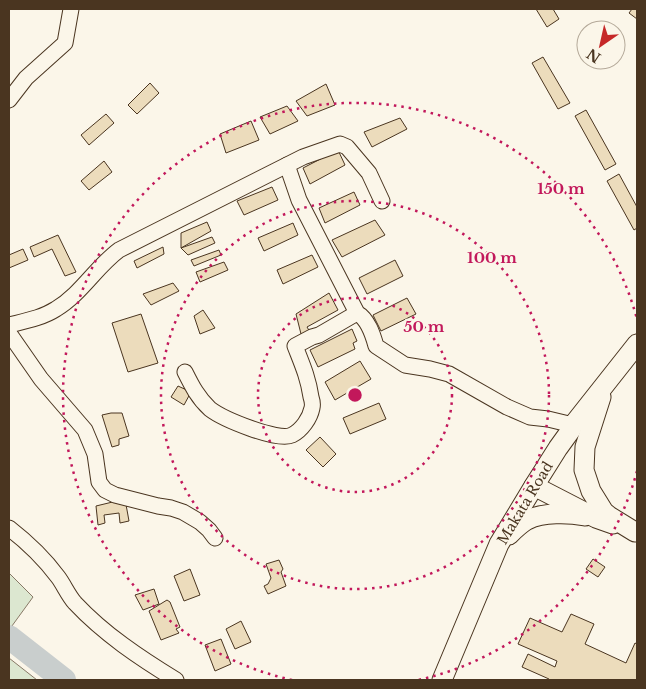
<svg xmlns="http://www.w3.org/2000/svg" width="646" height="689" font-family="'Libre Baskerville',serif">
	<style>
		.green { fill: #dce7d0; stroke: #887966 }
		.lines { fill: none; stroke-linecap: round; stroke-linejoin: round }
		.river { stroke: #c9cecd; stroke-width: 24 }
		.building { fill: #ecdcbc; stroke: #4a3520 }
		.minor-casing { stroke: #4a3520; stroke-width: 17 }
		.major-casing { stroke: #4a3520; stroke-width: 21 }
		.minor { stroke: #fbf6e9; stroke-width: 15 }
		.major { stroke: #fbf6e9; stroke-width: 19 }
		.ring { fill: none; stroke: #c2185b; stroke-width: 2.5; stroke-dasharray: 2.5 5 }
		.labels { text-anchor: middle; dominant-baseline: central; stroke-width: 4; stroke-linejoin: round; paint-order: stroke }
		.street-label { font-size: 14px; fill: #4a3520; stroke: #fbf6e9 }
		.centre { fill: #c2185b; stroke: #fbf6e9; stroke-width: 2.5 }
		.ring-label { font-size: 15px; text-anchor: middle; font-weight: bold; fill: #c2185b; stroke: #fbf6e9; stroke-width: 4; stroke-linejoin: round; paint-order: stroke }
	</style>
	<rect width="100%" height="100%" fill="#fbf6e9"/>
	<!-- green -->
	<g class="green">
		<path d="M 9,573 L 33,597 L 9,630 Z"/>
		<path d="M 9,658 L 37,680 L 9,680 Z"/>
	</g>
	<g class="lines">
		<!-- river -->
		<path class="river" d="M 9,637 L 64,680"/>
	</g>
	<!-- building -->
	<g class="building">
		<path d="M 536,9 L 553,9 L 559,19 L 547,27 Z"/>
		<path d="M 632,9 L 637,9 L 637,19 L 629,13 Z"/>
		<path d="M 543,57 L 570,103 L 558,109 L 532,63 Z"/>
		<path d="M 150,83 L 159,93 L 137,114 L 128,105 Z"/>
		<path d="M 326,84 L 335,105 L 307,116 L 296,101 Z"/>
		<path d="M 287,106 L 298,121 L 270,134 L 260,117 Z"/>
		<path d="M 586,110 L 616,164 L 605,170 L 575,116 Z"/>
		<path d="M 106,114 L 114,123 L 89,145 L 81,135 Z"/>
		<path d="M 400,118 L 407,129 L 372,147 L 364,132 Z"/>
		<path d="M 251,121 L 259,140 L 226,153 L 220,134 Z"/>
		<path d="M 338,150 L 345,165 L 310,184 L 303,168 Z"/>
		<path d="M 104,161 L 112,172 L 89,190 L 81,181 Z"/>
		<path d="M 619,174 L 637,207 L 637,228 L 634,230 L 607,181 Z"/>
		<path d="M 272,187 L 278,200 L 244,215 L 237,201 Z"/>
		<path d="M 354,192 L 360,205 L 325,223 L 319,208 Z"/>
		<path d="M 375,220 L 385,235 L 342,257 L 332,240 Z"/>
		<path d="M 207,222 L 211,231 L 181,248 L 181,233 Z"/>
		<path d="M 293,223 L 298,235 L 264,251 L 258,238 Z"/>
		<path d="M 58,235 L 76,272 L 65,276 L 52,249 L 34,257 L 30,247 Z"/>
		<path d="M 212,237 L 215,243 L 188,255 L 181,248 Z"/>
		<path d="M 163,247 L 164,254 L 137,268 L 134,261 Z"/>
		<path d="M 23,249 L 28,260 L 9,268 L 9,255 Z"/>
		<path d="M 219,250 L 221,255 L 194,266 L 191,260 Z"/>
		<path d="M 312,255 L 318,267 L 283,284 L 277,270 Z"/>
		<path d="M 395,260 L 403,276 L 367,294 L 359,278 Z"/>
		<path d="M 224,262 L 228,270 L 200,282 L 196,272 Z"/>
		<path d="M 173,283 L 179,291 L 151,305 L 143,294 Z"/>
		<path d="M 329,293 L 338,310 L 307,327 L 310,332 L 301,334 L 296,314 Z"/>
		<path d="M 407,298 L 416,314 L 381,331 L 373,315 Z"/>
		<path d="M 203,310 L 215,328 L 200,334 L 194,316 Z"/>
		<path d="M 141,314 L 158,363 L 128,372 L 112,323 Z"/>
		<path d="M 352,329 L 357,341 L 353,343 L 355,349 L 318,367 L 310,350 Z"/>
		<path d="M 360,361 L 371,379 L 335,400 L 325,382 Z"/>
		<path d="M 178,386 L 191,392 L 184,405 L 171,397 Z"/>
		<path d="M 379,403 L 386,419 L 350,434 L 343,418 Z"/>
		<path d="M 111,413 L 122,413 L 129,436 L 119,439 L 119,445 L 112,447 L 102,415 Z"/>
		<path d="M 320,437 L 336,454 L 323,467 L 306,450 Z"/>
		<path d="M 125,499 L 129,521 L 120,523 L 119,513 L 104,515 L 105,523 L 98,525 L 96,506 Z"/>
		<path d="M 593,559 L 605,567 L 598,577 L 586,569 Z"/>
		<path d="M 279,560 L 283,569 L 281,572 L 286,586 L 268,594 L 264,586 L 268,584 L 271,578 L 266,564 Z"/>
		<path d="M 190,569 L 200,595 L 184,601 L 174,576 Z"/>
		<path d="M 154,589 L 159,604 L 143,610 L 135,595 Z"/>
		<path d="M 167,600 L 170,602 L 180,627 L 176,629 L 179,633 L 161,640 L 149,611 Z"/>
		<path d="M 571,614 L 594,624 L 585,644 L 626,663 L 635,643 L 637,644 L 637,680 L 549,680 L 549,679 L 522,667 L 528,654 L 555,667 L 557,661 L 518,644 L 530,618 L 562,632 Z"/>
		<path d="M 241,621 L 251,642 L 235,649 L 226,629 Z"/>
		<path d="M 221,639 L 231,664 L 215,671 L 205,645 Z"/>
	</g>
	<g class="lines">
		<!-- minor casing -->
		<g class="minor-casing">
			<g id="minor">
				<path d="M 9,100 L 26,78 L 65,43 L 71,9"/>
				<path d="M 287,165 L 299,200 L 357,313 C 368,319 373,335 376,346 L 405,365 L 430,369 L 449,374 L 507,407 L 530,417 L 548,419 L 573,425"/>
				<path d="M 9,325 C 25,321 42,318 56,309 C 81,294 96,267 119,250 L 303,157 L 340,144 L 347,147 L 369,173 L 382,201"/>
				<path d="M 9,333 L 41,379 L 85,430 L 95,454 L 99,482 L 105,490 L 115,495 L 158,506 L 171,508 L 183,512 L 200,522 L 209,530 L 215,538"/>
				<path d="M 185,372 C 192,386 198,398 210,409 C 223,419 278,442 292,435 C 302,430 310,418 312,408 C 313,404 312,400 311,397 C 308,377 302,364 295,346 L 312,337 L 319,335 L 357,313"/>
				<path d="M 9,528 C 27,542 44,558 58,577 C 64,585 68,595 75,603 C 104,634 140,658 176,680"/>
			</g>
		</g>
		<!-- major casing -->
		<g class="major-casing">
			<g id="major">
				<path d="M 601,397 L 585,447 L 584,470 L 591,491 L 604,512 L 609,516 L 635,532"/>
				<path d="M 534,486 L 596,518 L 613,524"/>
				<path d="M 509,535 C 515,529 520,524 527,520 C 543,512 569,513 585,516"/>
				<path d="M 442,680 L 499,544 L 534,486 L 558,448 L 571,430 L 573,425 L 637,344"/>
			</g>
		</g>
		<!-- minor -->
		<use href="#minor" class="minor"/>
		<!-- major -->
		<use href="#major" class="major"/>
	</g>
	<!-- distance rings -->
	<g class="ring">
		<circle cx="355" cy="395" r="97"/>
		<circle cx="355" cy="395" r="194"/>
		<path d="M637 471A292 292 0 0 1 418 680M292 680A292 292 0 1 1 637 319"/>
	</g>
	<g class="labels">
		<!-- street labels -->
		<g class="street-label">
			<text transform="translate(525 503) rotate(-59)">Makata Road</text>
		</g>
	</g>
	<circle cx="355" cy="395" r="8" class="centre"/>
	<g class="ring-label">
		<text x="561" y="194">150 m</text>
		<text x="492" y="263">100 m</text>
		<text x="424" y="332">50 m</text>
	</g>
	<!-- border -->
	<rect width="646" height="689" fill="none" stroke="#4a3520" stroke-width="20"/>
	<!-- north arrow -->
	<g transform="translate(601 45) rotate(214)"><circle r="24" fill="#fbf6e9" stroke="#b4a999"/>
	<path d="M0-4L9 19L0 12L-9 19Z" fill="#c62828"/>
	<text y="-8" font-size="14" font-weight="bold" text-anchor="middle" fill="#4a3520">N</text>
	</g>
</svg>
